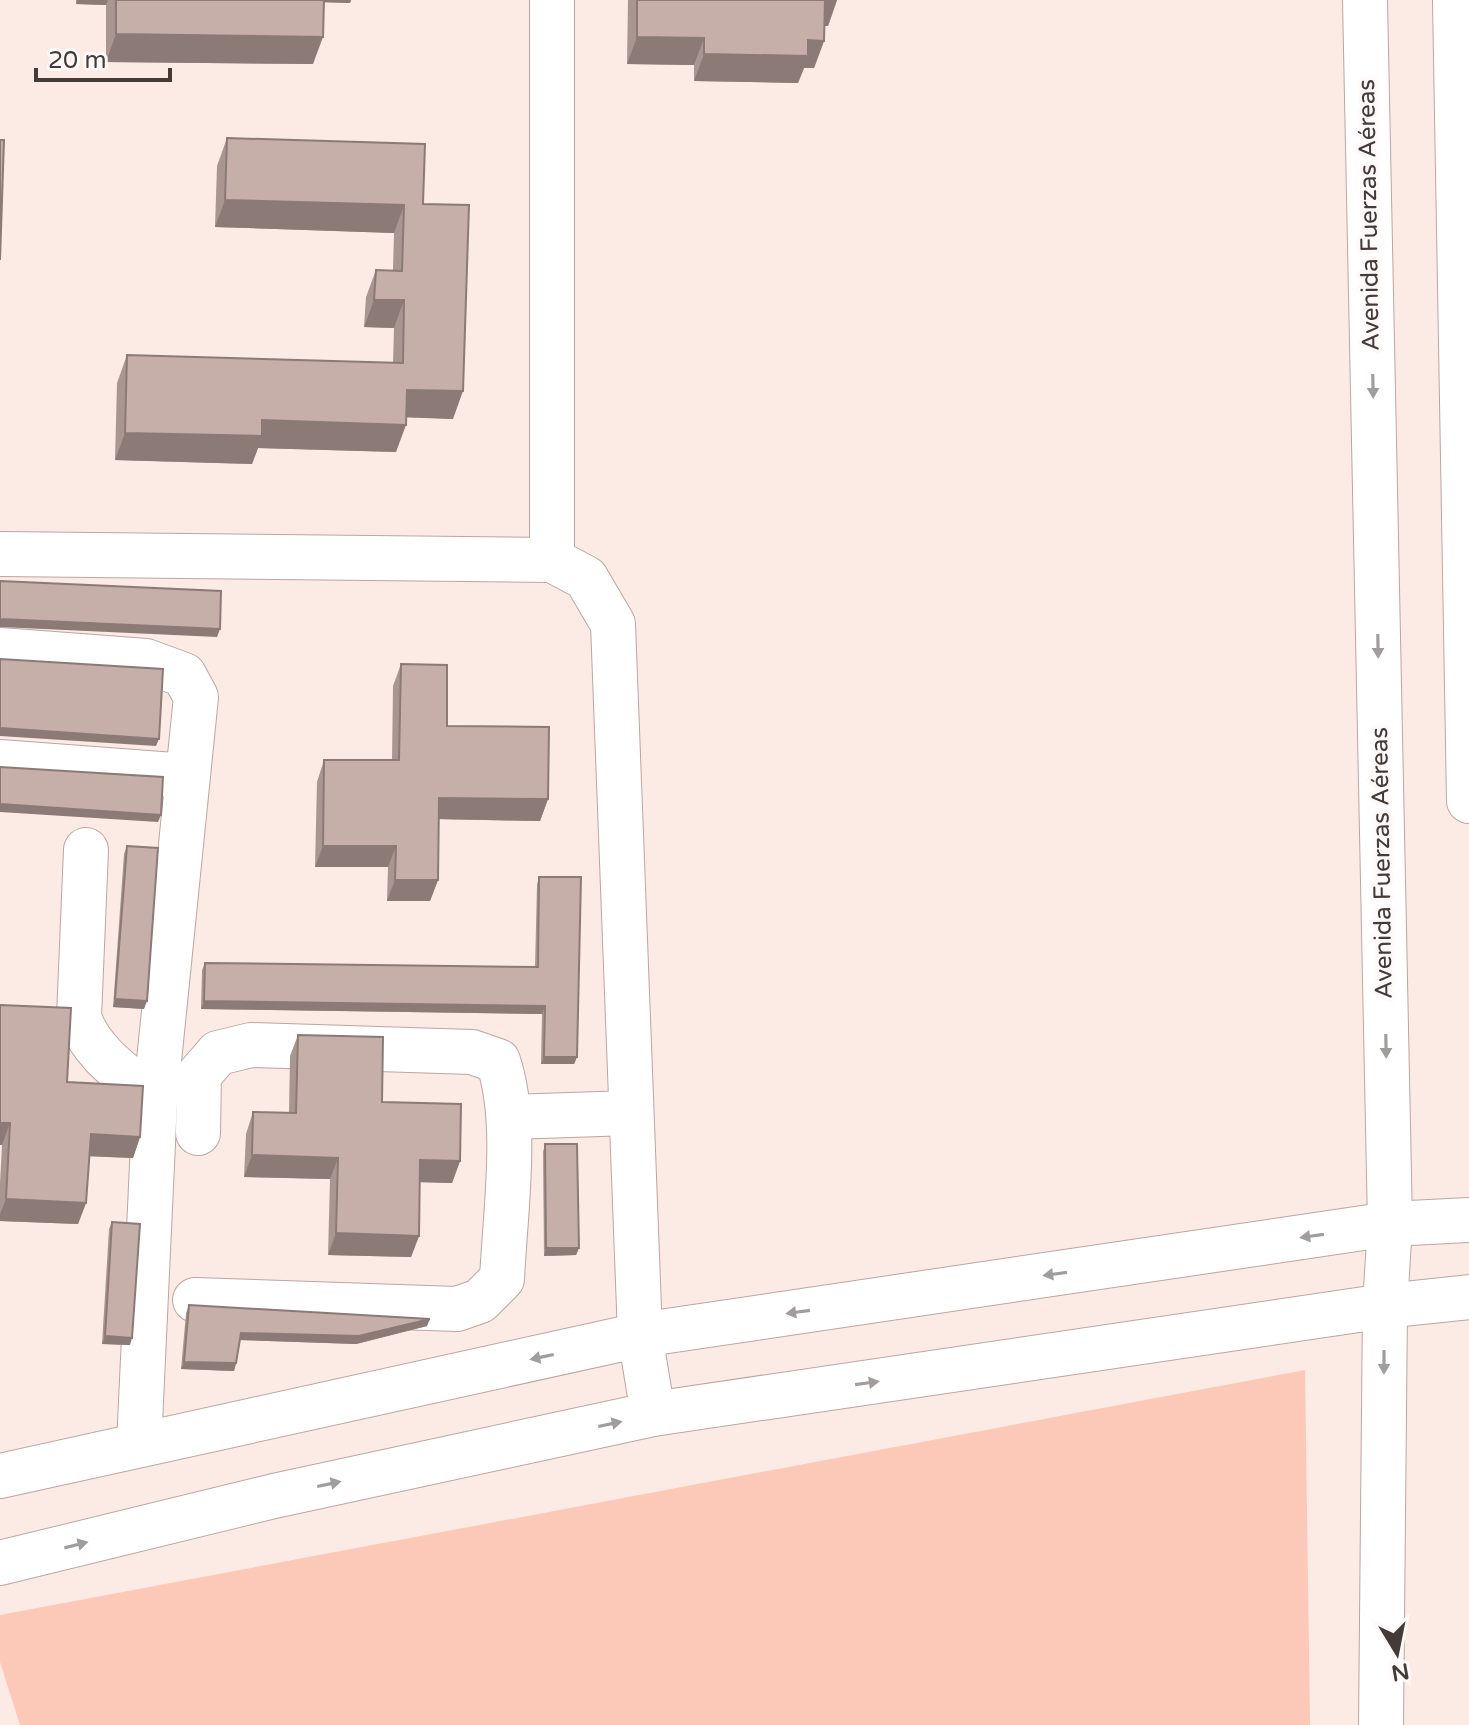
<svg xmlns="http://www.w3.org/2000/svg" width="1469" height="1725" font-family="'Varela Round',sans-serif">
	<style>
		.green { fill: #fcc8b8 }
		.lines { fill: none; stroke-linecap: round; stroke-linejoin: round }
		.minor-casing { stroke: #bca6a0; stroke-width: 46 }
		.minor { stroke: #fff; stroke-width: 44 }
		.wall { fill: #aa9691 }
		.shaded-wall { fill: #8b7a76 }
		.building { fill: #c6afa9; stroke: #8b7a76; stroke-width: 2 }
		.oneway { fill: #a29d9c }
		.labels { text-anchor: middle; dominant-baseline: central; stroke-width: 8; stroke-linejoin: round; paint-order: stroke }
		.street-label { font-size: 24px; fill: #443b38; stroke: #fffaf9 }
	</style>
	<rect width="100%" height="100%" fill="#fceae4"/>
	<!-- green -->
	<path class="green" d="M 1305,1370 L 1310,1725 L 20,1725 L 0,1662 L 0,1615 Z"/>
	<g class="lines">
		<!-- minor casing -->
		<g class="minor-casing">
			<g id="minor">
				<path d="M 552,0 L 552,560 L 586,578 L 613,624 L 640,1335 L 653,1414"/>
				<path d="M 1365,0 L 1390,1224 L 1385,1306 L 1381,1725"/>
				<path d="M 1455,0 L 1469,801"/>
				<path d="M 0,554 L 552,560"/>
				<path d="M 0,650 L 146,661 L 184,675 L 196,697 L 155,1100 L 139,1445"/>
				<path d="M 0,762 L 187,776"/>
				<path d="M 86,850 L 79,1017 C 91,1054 127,1076 155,1100"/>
				<path d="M 509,1117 L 631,1113"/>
				<path d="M 195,1300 L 457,1309 L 480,1301 L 502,1279 C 505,1213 519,1122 498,1061 L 472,1052 L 251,1045 L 218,1053 L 199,1075 L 198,1133"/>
				<path d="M 0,1476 L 640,1335 L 1390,1224 L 1469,1220"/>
				<path d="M 0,1563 L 274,1496 L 653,1414 L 1385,1306 L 1469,1297"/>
			</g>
		</g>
		<!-- minor -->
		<use href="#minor" class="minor"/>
	</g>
	<!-- wall -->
	<g class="wall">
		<path d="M 76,0 L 351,0 L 350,3 L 324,2 L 313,64 L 106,62 L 106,5 L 76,4 Z"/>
		<path d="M 628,0 L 837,0 L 828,26 L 825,26 L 824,41 L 814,68 L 804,68 L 798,83 L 694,81 L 694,65 L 627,64 Z"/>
		<path d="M 227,138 L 423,204 L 453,419 L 406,417 L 396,452 L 258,448 L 252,464 L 115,460 L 117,383 L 127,355 L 393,363 L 394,328 L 364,327 L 366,297 L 376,270 L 393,270 L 394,233 L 215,227 L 217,166 Z"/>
		<path d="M 401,664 L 447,726 L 548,799 L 540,821 L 439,819 L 438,880 L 430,901 L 387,901 L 388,867 L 315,867 L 317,782 L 324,760 L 392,760 L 393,686 Z"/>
		<path d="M 127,846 L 144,1009 L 113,1007 L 124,854 Z"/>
		<path d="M 539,877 L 577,1057 L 574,1064 L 541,1064 L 542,1014 L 201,1009 L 202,970 L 205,963 L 535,967 L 537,885 Z"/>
		<path d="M 0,1005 L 67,1082 L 140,1137 L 133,1158 L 89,1156 L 86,1203 L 78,1224 L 0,1221 L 0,1183 L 2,1145 Z"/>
		<path d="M 298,1035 L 382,1102 L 460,1161 L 452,1183 L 420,1182 L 419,1236 L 411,1257 L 328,1255 L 330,1179 L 244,1177 L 246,1134 L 253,1112 L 289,1113 L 290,1056 Z"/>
		<path d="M 545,1144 L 579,1248 L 576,1255 L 544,1256 L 543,1152 Z"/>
		<path d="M 112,1222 L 130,1345 L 102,1344 L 109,1229 Z"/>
		<path d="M 189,1305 L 427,1326 L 356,1344 L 240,1340 L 236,1363 L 234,1371 L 181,1369 L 186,1313 Z"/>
	</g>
	<!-- shaded-wall -->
	<g class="shaded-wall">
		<path d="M 77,0 L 108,0 L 106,5 L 76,4 Z"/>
		<path d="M 315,0 L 351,0 L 350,3 L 314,2 Z"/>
		<path d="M 825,0 L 837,0 L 828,26 L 815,26 Z"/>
		<path d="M 116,34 L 323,37 L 313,64 L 106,62 Z"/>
		<path d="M 637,37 L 704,38 L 694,65 L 627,64 Z"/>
		<path d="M 808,40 L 824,41 L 814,68 L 804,68 L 798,83 L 694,81 L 704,54 Z"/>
		<path d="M 225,200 L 404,205 L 394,233 L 215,227 Z"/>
		<path d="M 374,300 L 404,300 L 394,328 L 364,327 Z"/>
		<path d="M 407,390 L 463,391 L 453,419 L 397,417 Z"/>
		<path d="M 262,420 L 406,425 L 396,452 L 258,448 L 252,464 L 115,460 L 125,433 Z"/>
		<path d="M 0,619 L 220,629 L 217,637 L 0,627 Z"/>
		<path d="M 0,728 L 159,739 L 156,746 L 0,736 Z"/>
		<path d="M 439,798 L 548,799 L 540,821 L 432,819 Z"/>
		<path d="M 0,804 L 161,815 L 158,822 L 0,812 Z"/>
		<path d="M 323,846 L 396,846 L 388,867 L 315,867 Z"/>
		<path d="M 395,880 L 438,880 L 430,901 L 387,901 Z"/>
		<path d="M 115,999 L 147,1001 L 144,1009 L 113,1007 Z"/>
		<path d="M 204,1001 L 545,1006 L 542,1014 L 201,1009 Z"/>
		<path d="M 544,1057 L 577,1057 L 574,1064 L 541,1064 Z"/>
		<path d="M 0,1123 L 10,1123 L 2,1145 L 0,1145 Z"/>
		<path d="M 91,1134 L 140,1137 L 133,1158 L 83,1156 Z"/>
		<path d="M 252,1155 L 338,1158 L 330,1179 L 244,1177 Z"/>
		<path d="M 420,1160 L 460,1161 L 452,1183 L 413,1182 Z"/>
		<path d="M 6,1199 L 86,1203 L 78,1224 L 0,1221 L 0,1214 Z"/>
		<path d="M 336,1233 L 419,1236 L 411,1257 L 328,1255 Z"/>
		<path d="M 546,1248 L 579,1248 L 576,1255 L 544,1256 Z"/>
		<path d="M 430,1319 L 427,1326 L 356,1344 L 239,1340 L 241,1333 Z"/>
		<path d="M 105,1336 L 132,1338 L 130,1345 L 102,1344 Z"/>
		<path d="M 184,1362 L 236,1363 L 234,1371 L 181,1369 Z"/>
	</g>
	<!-- building -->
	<g class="building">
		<path d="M 116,0 L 324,0 L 323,37 L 116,34 Z"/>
		<path d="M 637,0 L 825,0 L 824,41 L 808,40 L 808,56 L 704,54 L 704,38 L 637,37 Z"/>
		<path d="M 227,138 L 425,144 L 423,204 L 469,205 L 463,391 L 407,390 L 406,425 L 262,420 L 262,436 L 125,433 L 127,355 L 403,363 L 404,300 L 374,300 L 376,270 L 402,271 L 404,205 L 225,200 Z"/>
		<path d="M 0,140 L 4,140 L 0,260 Z"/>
		<path d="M 0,581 L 221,591 L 220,629 L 0,619 Z"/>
		<path d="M 0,659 L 163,669 L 159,739 L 0,728 Z"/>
		<path d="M 401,664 L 447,665 L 447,726 L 549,727 L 548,799 L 439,798 L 438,880 L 395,880 L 396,846 L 323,846 L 324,760 L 399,760 Z"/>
		<path d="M 0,767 L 163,777 L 161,815 L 0,804 Z"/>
		<path d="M 127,846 L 158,848 L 147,1001 L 115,999 Z"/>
		<path d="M 539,877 L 581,877 L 577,1057 L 544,1057 L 545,1006 L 204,1001 L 205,963 L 538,967 Z"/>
		<path d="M 0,1005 L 71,1008 L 67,1082 L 143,1086 L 140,1137 L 91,1134 L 86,1203 L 6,1199 L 10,1123 L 0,1123 Z"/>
		<path d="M 298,1035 L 383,1037 L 382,1102 L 461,1104 L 460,1161 L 420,1160 L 419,1236 L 336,1233 L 338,1158 L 252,1155 L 253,1112 L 296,1113 Z"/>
		<path d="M 545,1144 L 577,1144 L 579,1248 L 546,1248 Z"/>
		<path d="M 112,1222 L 140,1224 L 132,1338 L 105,1336 Z"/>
		<path d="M 189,1305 L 430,1319 L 359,1336 L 241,1333 L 236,1363 L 184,1362 Z"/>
	</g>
	<!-- one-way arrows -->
	<defs><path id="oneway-solid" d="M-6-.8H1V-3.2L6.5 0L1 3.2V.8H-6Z" transform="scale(2)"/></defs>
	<g class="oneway">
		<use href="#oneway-solid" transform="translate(1373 386) rotate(89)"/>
		<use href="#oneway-solid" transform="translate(1378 646) rotate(89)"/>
		<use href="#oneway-solid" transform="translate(1386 1046) rotate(89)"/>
		<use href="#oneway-solid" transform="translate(1312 1236) rotate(172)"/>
		<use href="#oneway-solid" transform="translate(1055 1274) rotate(172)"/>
		<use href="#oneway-solid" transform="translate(798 1312) rotate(172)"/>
		<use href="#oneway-solid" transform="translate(542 1357) rotate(168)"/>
		<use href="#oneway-solid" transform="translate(1384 1362) rotate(90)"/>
		<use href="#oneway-solid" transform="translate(867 1383) rotate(-8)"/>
		<use href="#oneway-solid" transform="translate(610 1424) rotate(-12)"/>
		<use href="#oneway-solid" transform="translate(329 1484) rotate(-12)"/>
		<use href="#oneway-solid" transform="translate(76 1545) rotate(-14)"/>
	</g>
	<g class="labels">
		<!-- street labels -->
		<g class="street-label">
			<text transform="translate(1369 215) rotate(-91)">Avenida Fuerzas Aéreas</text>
			<text transform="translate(1382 863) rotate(-91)">Avenida Fuerzas Aéreas</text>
		</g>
	</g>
	<!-- north arrow -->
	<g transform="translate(1397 1653) rotate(170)" stroke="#fffaf9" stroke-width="6" paint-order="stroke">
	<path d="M0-6L14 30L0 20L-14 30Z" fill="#443b38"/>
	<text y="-12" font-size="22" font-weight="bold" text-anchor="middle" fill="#443b38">N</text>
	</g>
	<!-- scale -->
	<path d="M36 68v12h134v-12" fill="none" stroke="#443b38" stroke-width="4"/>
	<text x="48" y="68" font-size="24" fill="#443b38" stroke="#fffaf9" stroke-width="6" paint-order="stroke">20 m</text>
</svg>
